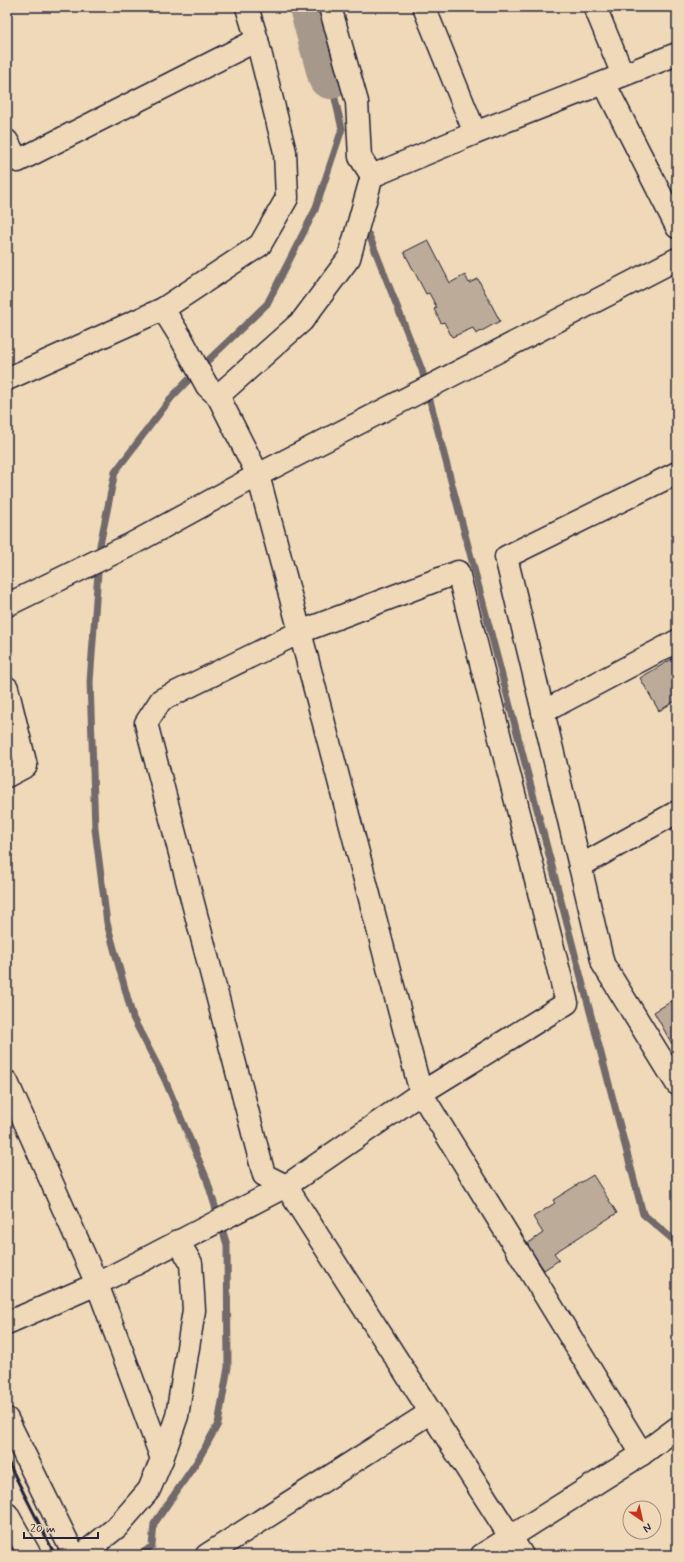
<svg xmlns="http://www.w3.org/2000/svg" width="684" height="1562" font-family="Mynerve,sans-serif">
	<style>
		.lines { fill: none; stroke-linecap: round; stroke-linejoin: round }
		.stream { stroke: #71696b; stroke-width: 7 }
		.river { stroke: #a6988b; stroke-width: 44 }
		.building { fill: #bcab99; stroke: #22223b }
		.minor-casing { stroke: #22223b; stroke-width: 25 }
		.minor { stroke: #efd9b8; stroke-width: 22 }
		.rail { stroke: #22223b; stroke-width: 3 }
	</style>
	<rect width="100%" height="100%" fill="#efd9b8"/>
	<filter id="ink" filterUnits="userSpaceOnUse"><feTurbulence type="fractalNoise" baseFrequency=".025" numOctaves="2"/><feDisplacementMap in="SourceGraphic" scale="8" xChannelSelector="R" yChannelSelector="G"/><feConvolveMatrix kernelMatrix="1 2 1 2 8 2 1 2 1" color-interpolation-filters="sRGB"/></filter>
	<g filter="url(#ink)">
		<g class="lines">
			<!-- stream -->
			<g class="stream">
				<path d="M 369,235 L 422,370 L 643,1214 L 677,1243"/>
				<path d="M 140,1555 L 152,1546 L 154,1524 L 198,1460 L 218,1424 L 228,1367 L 227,1245 L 206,1177 L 165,1080 L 133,1018 L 107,923 L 95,829 L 90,682 L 100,545 L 115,472 L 172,397 L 198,370 L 267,304 L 315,210 L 342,129 L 330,77"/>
			</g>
			<!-- river -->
			<path class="river" d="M 311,7 L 330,77"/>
		</g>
		<!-- building -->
		<g class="building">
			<path d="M 428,240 L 450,283 L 465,275 L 469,283 L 478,279 L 500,321 L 476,334 L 473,328 L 452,337 L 444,322 L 441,323 L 434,309 L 437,308 L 429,293 L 426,294 L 404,252 Z"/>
			<path d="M 677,656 L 677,700 L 659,711 L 640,678 Z"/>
			<path d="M 677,998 L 677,1041 L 672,1044 L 654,1012 Z"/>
			<path d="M 593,1175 L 617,1213 L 554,1253 L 559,1260 L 544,1270 L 527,1244 L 543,1233 L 533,1217 L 555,1203 L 553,1200 Z"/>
		</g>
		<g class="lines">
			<!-- minor casing -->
			<g class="minor-casing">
				<g id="minor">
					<path d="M 247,7 L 257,40"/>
					<path d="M 330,7 L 357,102 L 360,157 L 372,176"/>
					<path d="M 424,7 L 475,133"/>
					<path d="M 595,7 L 623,75"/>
					<path d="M 604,83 L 677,227"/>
					<path d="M 7,141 L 18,161 L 257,40 L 285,152 L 287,198 L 260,245 L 163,309 L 181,338 L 207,386 L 218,396 L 302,321 L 349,258 L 372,176 L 475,133 L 677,54"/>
					<path d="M 7,379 L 163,309"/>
					<path d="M 218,396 L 258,475 L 300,632 L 161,700 L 146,723 L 264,1175 L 286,1186 L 421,1093 L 300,632 L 458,572 L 567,1003 L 421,1093 L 642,1454"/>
					<path d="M 677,473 L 506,557 L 580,866 L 677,812"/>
					<path d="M 7,605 L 132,544 L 258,475 L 677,259"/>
					<path d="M 7,688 L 26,766 L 7,776"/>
					<path d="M 543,712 L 677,641"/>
					<path d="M 580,866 L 603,964 L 677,1084"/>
					<path d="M 7,1082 L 97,1284 L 7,1323"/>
					<path d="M 7,1419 L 74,1555"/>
					<path d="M 162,1459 L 177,1416 L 194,1310 L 191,1263 L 178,1241"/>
					<path d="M 7,1514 L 30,1555"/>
					<path d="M 82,1555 L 117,1527 L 149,1490 L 162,1459 L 97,1284 L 286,1186 L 522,1555"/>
					<path d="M 207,1555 L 431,1412"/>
					<path d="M 482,1555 L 642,1454 L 677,1428"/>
				</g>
			</g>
			<!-- minor -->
			<use href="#minor" class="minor"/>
			<!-- rail -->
			<path class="rail" d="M 7,1460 L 55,1555"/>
		</g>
	</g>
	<!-- margin -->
	<rect width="684" height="1562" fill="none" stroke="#efd9b8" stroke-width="24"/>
	<rect x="12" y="12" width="660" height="1538" fill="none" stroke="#22223b" stroke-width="1.5" filter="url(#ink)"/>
	<!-- north arrow -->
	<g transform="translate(642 1520) rotate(146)"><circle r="19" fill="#efd9b8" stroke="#9d9086"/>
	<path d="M0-3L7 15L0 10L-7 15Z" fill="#c8321e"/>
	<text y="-6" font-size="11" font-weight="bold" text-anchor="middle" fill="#22223b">N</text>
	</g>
	<!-- scale -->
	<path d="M24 1532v6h74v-6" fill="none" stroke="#22223b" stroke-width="2"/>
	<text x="30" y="1532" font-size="12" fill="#22223b" stroke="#efd9b8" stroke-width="3" paint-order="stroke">20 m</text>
</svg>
